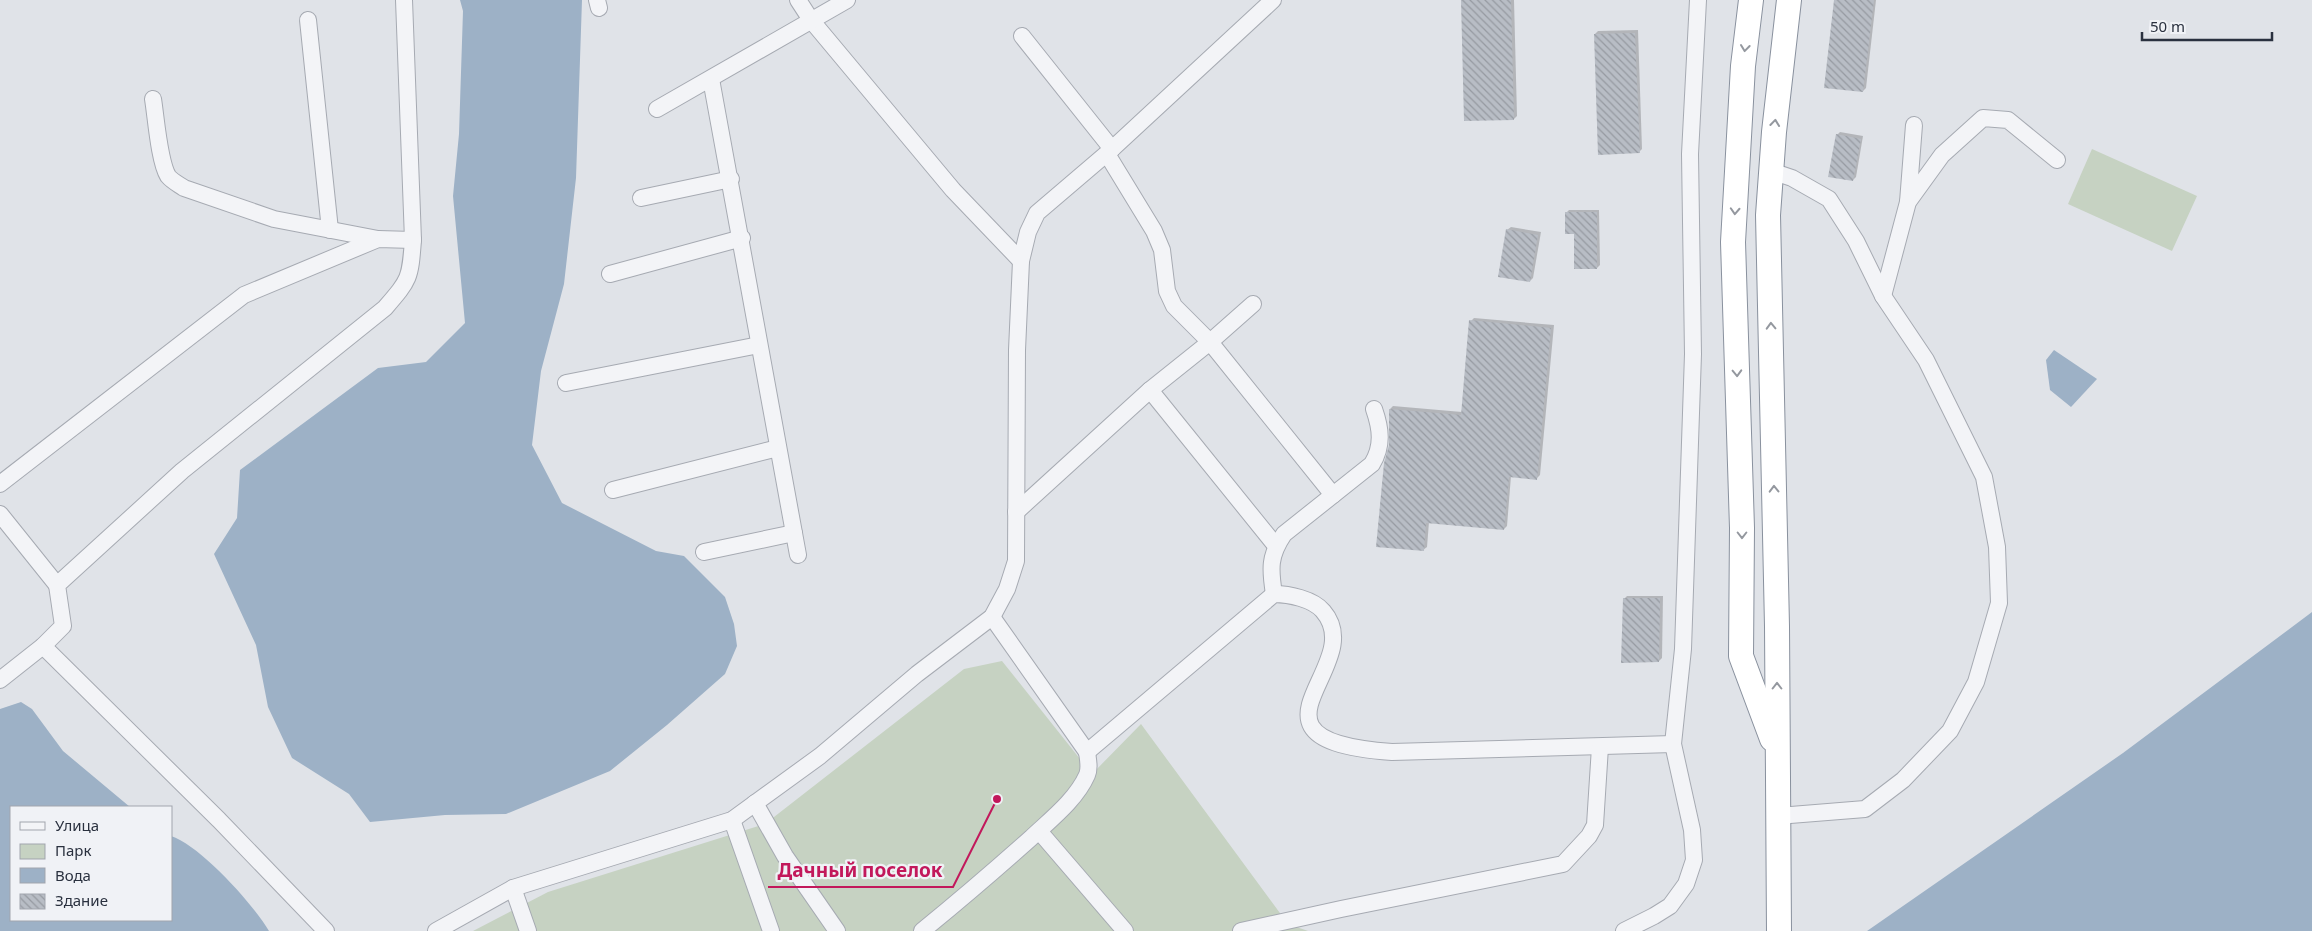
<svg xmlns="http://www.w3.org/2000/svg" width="2312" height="931" font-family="'Noto Sans',sans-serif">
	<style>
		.green { fill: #c6d2c2 }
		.water { fill: #9db1c6 }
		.shadow { fill: #0003 }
		.building { fill: url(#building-back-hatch) }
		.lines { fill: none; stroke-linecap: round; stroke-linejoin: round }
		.minor-casing { stroke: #a6aab2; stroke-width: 18 }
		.highway-casing { stroke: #89919e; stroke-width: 26 }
		.minor { stroke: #f3f4f7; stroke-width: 16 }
		.highway { stroke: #fff; stroke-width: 24 }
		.oneway { stroke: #94989f }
		.leader { fill: none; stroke: #c2185b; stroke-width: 2 }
		.callout-dot { fill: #c2185b; stroke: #f0f2f6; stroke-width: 2 }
		.callout-label { font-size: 19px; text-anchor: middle; font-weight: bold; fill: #c2185b; stroke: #f0f2f6; stroke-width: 4.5; stroke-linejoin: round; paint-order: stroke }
	</style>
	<defs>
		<pattern id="building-back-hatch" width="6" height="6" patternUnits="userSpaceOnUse" patternTransform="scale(1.25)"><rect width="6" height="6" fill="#b8bdc5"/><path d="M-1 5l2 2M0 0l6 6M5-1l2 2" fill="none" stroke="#969aa1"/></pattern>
	</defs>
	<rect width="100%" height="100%" fill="#e0e3e8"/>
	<!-- green -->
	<g class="green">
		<path d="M 2092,149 L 2197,196 L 2172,251 L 2068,204 Z"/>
		<path d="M 1002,661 L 1092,774 L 1141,724 L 1288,924 L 1308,931 L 473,931 L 548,892 L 765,824 L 964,669 Z"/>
	</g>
	<!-- water -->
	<g class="water">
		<path d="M 460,0 L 582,0 L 576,178 L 564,284 L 541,371 L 532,445 L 562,503 L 656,551 L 684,556 L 725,597 L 734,624 L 737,646 L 725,674 L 667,725 L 610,771 L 506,814 L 445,815 L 370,822 L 349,794 L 292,758 L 268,707 L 256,645 L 214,554 L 237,518 L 240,470 L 378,368 L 426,362 L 465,323 L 453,196 L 459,134 L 463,11 Z"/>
		<path d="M 2054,350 L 2097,379 L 2071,407 L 2050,390 L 2046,360 Z"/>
		<path d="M 2312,612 L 2312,931 L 1867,931 L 2123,753 Z"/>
		<path d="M 21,702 L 32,709 L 63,751 L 130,807 L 11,807 L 11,920 L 171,920 L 171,836 C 200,845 254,905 269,931 L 0,931 L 0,709 Z"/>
	</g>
	<!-- shadow -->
	<g class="shadow">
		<path d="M 1462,0 L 1514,0 L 1517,116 L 1514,119 Z"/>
		<path d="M 1835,0 L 1876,0 L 1866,88 L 1863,91 Z"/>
		<path d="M 1638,30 L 1642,149 L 1639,152 L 1595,34 L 1598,31 Z"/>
		<path d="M 1840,132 L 1863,136 L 1856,177 L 1853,180 L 1837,135 Z"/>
		<path d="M 1569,210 L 1599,210 L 1600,265 L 1597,268 L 1575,233 L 1566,213 Z"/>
		<path d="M 1511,227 L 1541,232 L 1533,278 L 1530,281 L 1507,230 Z"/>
		<path d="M 1474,318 L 1554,325 L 1540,475 L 1537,478 L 1511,476 L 1507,526 L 1504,529 L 1429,522 L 1427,547 L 1423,550 L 1391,445 L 1390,409 L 1393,406 L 1462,412 L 1471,321 Z"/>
		<path d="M 1627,596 L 1663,596 L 1662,658 L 1659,661 L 1624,599 Z"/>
	</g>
	<!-- building -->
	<g class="building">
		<path d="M 1461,0 L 1511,0 L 1514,120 L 1464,121 Z"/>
		<path d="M 1834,0 L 1874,0 L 1863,92 L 1824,88 Z"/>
		<path d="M 1635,33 L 1640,153 L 1598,155 L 1594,34 Z"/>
		<path d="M 1836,134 L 1861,139 L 1853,181 L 1828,177 Z"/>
		<path d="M 1565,212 L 1597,212 L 1597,269 L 1574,269 L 1574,234 L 1565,234 Z"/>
		<path d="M 1506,229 L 1538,235 L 1530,282 L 1498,277 Z"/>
		<path d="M 1469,320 L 1551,328 L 1537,480 L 1509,477 L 1504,530 L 1426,523 L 1424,551 L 1376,547 L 1384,463 L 1389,445 L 1389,409 L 1461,415 Z"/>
		<path d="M 1623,598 L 1660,598 L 1659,662 L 1621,663 Z"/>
	</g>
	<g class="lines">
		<!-- minor casing -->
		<g class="minor-casing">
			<g id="minor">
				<path d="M 597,0 L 599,8"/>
				<path d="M 798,0 L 811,20 L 953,190 L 1021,261"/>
				<path d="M 308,20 L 330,230"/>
				<path d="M 1022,36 L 1112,149"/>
				<path d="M 711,79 L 798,555"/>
				<path d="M 153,99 C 156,117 159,161 168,176 C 172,181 178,184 184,188 L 274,219 L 378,239"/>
				<path d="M 657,109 L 847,0"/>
				<path d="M 1107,154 L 1154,231 L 1162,250 L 1167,291 L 1174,306 L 1210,342 L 1333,495"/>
				<path d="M 1771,171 L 1792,178 L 1829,199 L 1856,241 L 1883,296 L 1926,360 L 1984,477 L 1997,547 L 1999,603 L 1976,682 L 1950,731 L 1903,780 L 1865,809 L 1777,816"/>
				<path d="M 641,198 L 731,179"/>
				<path d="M 1908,202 L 1914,125"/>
				<path d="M 610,274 L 742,238"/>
				<path d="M 1883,296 L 1908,202 L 1942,155 L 1983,118 L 2008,120 L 2057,160"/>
				<path d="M 566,383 L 759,345"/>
				<path d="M 1150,390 L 1276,546"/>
				<path d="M 0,484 L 244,295 L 378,239 L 413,240"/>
				<path d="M 613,490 L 778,448"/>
				<path d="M 1016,512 L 1150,390 L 1210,342 L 1253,304"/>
				<path d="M 0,514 L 57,585"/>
				<path d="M 704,552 L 794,533"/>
				<path d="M 1274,594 C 1270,569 1269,556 1284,534 L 1372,464 C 1383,446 1381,429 1374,409"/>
				<path d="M 992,617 L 1087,752 L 1274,594 C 1289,594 1313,599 1323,611 C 1371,666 1223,740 1392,752 L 1673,744"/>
				<path d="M 43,646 L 219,820 L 326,931"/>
				<path d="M 0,680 L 43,646 L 63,626 L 57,585 L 182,471 L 385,308 C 410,279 410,279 413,240 L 404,0"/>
				<path d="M 755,803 L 785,856 L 837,931"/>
				<path d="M 732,820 L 771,931"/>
				<path d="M 1039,831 L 1125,931"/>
				<path d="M 513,888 L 528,931"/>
				<path d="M 436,931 L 513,888 L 732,820 L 820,756 L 917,674 L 992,617 L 1007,589 L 1016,561 L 1017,350 L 1021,261 L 1028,232 L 1037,213 L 1112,149 L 1273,0"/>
				<path d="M 922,931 C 959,901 995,870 1031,838 C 1050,820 1076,800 1087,775 C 1090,768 1088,760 1087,752"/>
				<path d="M 1241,931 L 1341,909 L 1563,864 L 1589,836 L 1595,825 L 1600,747"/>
				<path d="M 1624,931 L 1654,916 L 1670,906 L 1686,884 L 1694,860 L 1692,830 L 1673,744 L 1683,649 L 1693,354 L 1690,154 L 1698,0"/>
			</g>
		</g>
		<!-- highway casing -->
		<g class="highway-casing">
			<g id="highway">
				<path d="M 1751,0 L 1743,66 L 1733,242 L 1742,528 L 1741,656 L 1772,739"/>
				<path d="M 1779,931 L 1777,626 L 1768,215 L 1774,132 L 1789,0"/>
			</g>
		</g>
		<!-- minor -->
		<use href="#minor" class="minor"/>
		<!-- highway -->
		<use href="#highway" class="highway"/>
	</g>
	<!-- one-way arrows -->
	<defs><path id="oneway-chevron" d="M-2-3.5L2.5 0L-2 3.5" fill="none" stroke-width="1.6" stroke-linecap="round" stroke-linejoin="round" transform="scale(1.25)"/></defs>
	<g class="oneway">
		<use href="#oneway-chevron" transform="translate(1745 48) rotate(97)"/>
		<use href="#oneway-chevron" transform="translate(1775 123) rotate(-84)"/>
		<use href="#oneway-chevron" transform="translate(1735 211) rotate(93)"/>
		<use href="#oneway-chevron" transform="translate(1771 326) rotate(-92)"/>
		<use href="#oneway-chevron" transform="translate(1737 373) rotate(88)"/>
		<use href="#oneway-chevron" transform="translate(1774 489) rotate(-91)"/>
		<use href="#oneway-chevron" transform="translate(1742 535) rotate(90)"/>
		<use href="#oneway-chevron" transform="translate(1777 686) rotate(-90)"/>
	</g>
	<!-- callouts -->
	<path class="leader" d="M997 799L953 887H768"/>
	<circle class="callout-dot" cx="997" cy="799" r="5"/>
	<g class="callout-label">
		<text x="860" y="877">Дачный поселок</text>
	</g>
	<!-- legend -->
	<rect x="10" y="806" width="162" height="115" fill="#f0f2f6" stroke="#a1a5ad"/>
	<rect x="20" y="822" width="25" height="8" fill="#f3f4f7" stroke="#a1a5ad"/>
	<text x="55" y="831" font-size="15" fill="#2a313f">Улица</text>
	<rect x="20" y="844" width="25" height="15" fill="#c6d2c2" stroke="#a1a5ad"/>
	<text x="55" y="856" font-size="15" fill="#2a313f">Парк</text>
	<rect x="20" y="868" width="25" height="15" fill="#9db1c6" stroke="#a1a5ad"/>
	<text x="55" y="881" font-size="15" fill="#2a313f">Вода</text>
	<rect x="20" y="894" width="25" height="15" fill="url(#building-back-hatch)" stroke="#a1a5ad"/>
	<text x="55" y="906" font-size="15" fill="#2a313f">Здание</text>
	<!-- scale -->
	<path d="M2142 32v8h130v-8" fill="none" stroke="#2a313f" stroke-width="2.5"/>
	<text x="2150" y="32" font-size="15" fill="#2a313f" stroke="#f0f2f6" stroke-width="4" paint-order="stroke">50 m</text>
</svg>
